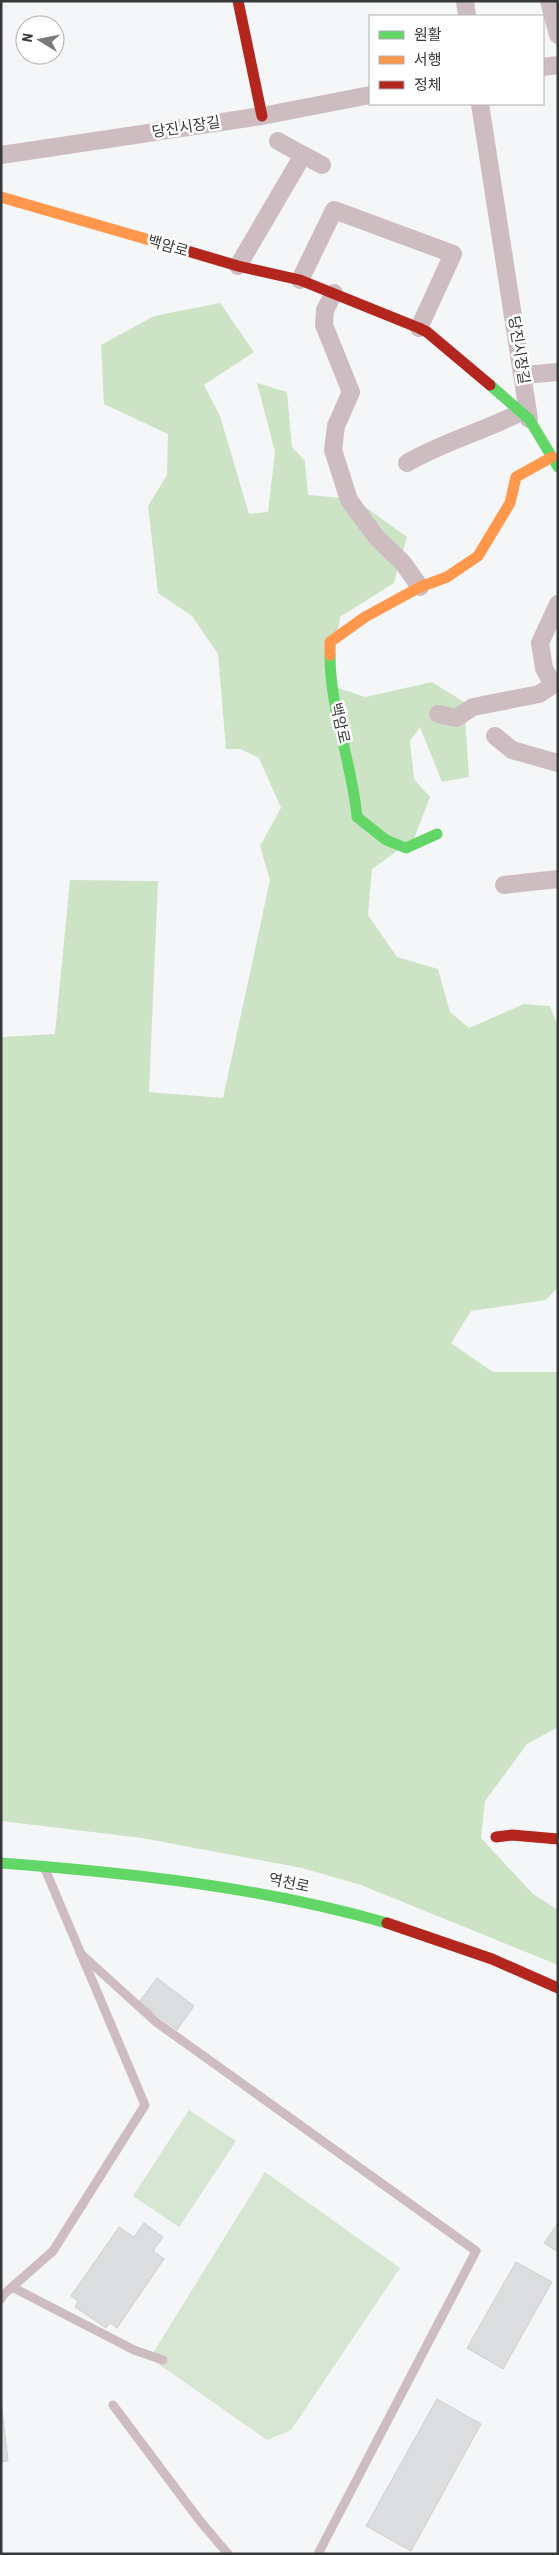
<svg xmlns="http://www.w3.org/2000/svg" width="559" height="2555" font-family="'Roboto Condensed','Noto Sans KR',sans-serif">
	<style>
		.green { fill: #d7e6d3 }
		.forest { fill: #cce4c5 }
		.building { fill: #dcddde; stroke: #cecfd0 }
		.lines { fill: none; stroke-linecap: round; stroke-linejoin: round }
		.lane { stroke: #cdbdc1; stroke-width: 9 }
		.street { stroke: #cdbdc1; stroke-width: 18 }
		.fast { stroke: #63d668; stroke-width: 11 }
		.slow { stroke: #ff974d; stroke-width: 11 }
		.jam { stroke: #b3261e; stroke-width: 11 }
		.labels { text-anchor: middle; dominant-baseline: central; stroke-width: 5; stroke-linejoin: round; paint-order: stroke }
		.street-label { font-size: 15px; fill: #373839; stroke: #fff }
	</style>
	<rect width="100%" height="100%" fill="#f5f6f7"/>
	<!-- green -->
	<g class="green">
		<path d="M 189,2110 L 236,2141 L 179,2227 L 133,2196 Z"/>
		<path d="M 265,2172 L 400,2268 L 291,2430 L 267,2440 L 150,2358 Z"/>
	</g>
	<!-- forest -->
	<path class="forest" d="M 220,303 L 254,352 L 204,385 L 220,416 L 249,514 L 268,512 L 275,452 L 257,383 L 287,392 L 292,447 L 305,461 L 308,495 L 354,499 L 407,537 L 394,583 L 340,617 L 330,685 L 365,697 L 432,682 L 464,702 L 469,777 L 442,782 L 420,727 L 410,741 L 414,779 L 430,797 L 414,839 L 372,869 L 368,915 L 397,957 L 438,969 L 450,1012 L 469,1028 L 524,1004 L 550,1006 L 558,1027 L 558,1287 L 546,1300 L 471,1311 L 451,1343 L 493,1372 L 558,1372 L 558,1727 L 527,1744 L 485,1801 L 481,1838 L 533,1894 L 558,1910 L 558,1965 L 361,1885 L 302,1868 L 142,1838 L 1,1821 L 1,1037 L 55,1034 L 70,880 L 158,881 L 149,1092 L 223,1098 L 270,880 L 260,846 L 281,808 L 259,758 L 240,749 L 226,749 L 218,654 L 192,616 L 158,593 L 148,506 L 167,475 L 168,434 L 104,404 L 101,345 L 154,316 Z"/>
	<!-- building -->
	<g class="building">
		<path d="M 157,1978 L 194,2006 L 177,2030 L 139,2002 Z"/>
		<path d="M 144,2223 L 163,2237 L 153,2251 L 164,2259 L 117,2328 L 110,2323 L 106,2328 L 75,2307 L 78,2301 L 71,2296 L 119,2227 L 134,2237 Z"/>
		<path d="M 558,2223 L 558,2252 L 544,2243 Z"/>
		<path d="M 516,2262 L 552,2282 L 503,2369 L 467,2348 Z"/>
		<path d="M 437,2399 L 481,2424 L 411,2551 L 366,2526 Z"/>
		<path d="M 1,2400 L 8,2461 L 1,2462 Z"/>
	</g>
	<g class="lines">
		<!-- lane -->
		<g class="lane">
			<path d="M 80,1953 L 156,2022 L 476,2251 L 318,2554"/>
			<path d="M 12,2287 L 134,2350 L 163,2360"/>
			<path d="M 1,2299 L 3,2295 L 53,2251 L 145,2105 L 45,1869"/>
			<path d="M 113,2405 L 200,2521 L 228,2554"/>
		</g>
		<!-- street -->
		<g class="street">
			<path d="M 465,1 L 467,16"/>
			<path d="M 549,1 L 558,35"/>
			<path d="M 543,67 L 558,65"/>
			<path d="M 480,104 L 529,419"/>
			<path d="M 278,141 L 303,155"/>
			<path d="M 1,155 L 262,116 L 370,95"/>
			<path d="M 238,266 L 303,155 L 322,165"/>
			<path d="M 300,280 L 334,210 L 453,254 L 419,328"/>
			<path d="M 334,293 L 325,310 L 324,325 L 351,392 L 336,426 L 333,450 L 349,500 L 377,538 L 403,563 L 420,587"/>
			<path d="M 524,375 L 558,372"/>
			<path d="M 407,463 C 443,442 484,431 521,412"/>
			<path d="M 438,714 L 456,718 L 473,707 L 539,694 L 553,685 L 544,668 L 540,643 L 558,604"/>
			<path d="M 495,736 L 512,750 L 558,763"/>
			<path d="M 504,885 L 558,879"/>
		</g>
		<!-- fast -->
		<g class="fast">
			<path d="M 490,385 L 529,419 L 558,467"/>
			<path d="M 330,655 C 330,710 352,763 357,817 L 386,840 L 406,848 L 437,834"/>
			<path d="M 1,1863 C 131,1873 261,1887 387,1923"/>
		</g>
		<!-- slow -->
		<g class="slow">
			<path d="M 1,197 L 184,250"/>
			<path d="M 330,655 L 330,642 L 365,617 L 420,587 L 447,577 L 478,556 L 510,503 L 516,477 L 552,457"/>
		</g>
		<!-- jam -->
		<g class="jam">
			<path d="M 238,1 L 262,116"/>
			<path d="M 184,250 L 238,266 L 300,280 L 419,328 L 427,332 L 490,385"/>
			<path d="M 496,1837 L 512,1835 L 558,1839"/>
			<path d="M 387,1923 L 492,1959 L 558,1988"/>
		</g>
	</g>
	<g class="labels">
		<!-- street labels -->
		<g class="street-label">
			<text transform="translate(186 127) rotate(-9)">당진시장길</text>
			<text transform="translate(168 246) rotate(16)">백암로</text>
			<text transform="translate(519 350) rotate(81)">당진시장길</text>
			<text transform="translate(340 723) rotate(77)">백암로</text>
			<text transform="translate(289 1883) rotate(12)">역천로</text>
		</g>
	</g>
	<!-- border -->
	<rect width="559" height="2555" fill="none" stroke="#373839" stroke-width="5"/>
	<!-- legend -->
	<rect x="369" y="15" width="175" height="90" fill="#ffffff" stroke="#afafb0"/>
	<rect x="379" y="31" width="25" height="8" fill="#63d668" stroke="#afafb0"/>
	<text x="414" y="40" font-size="15" fill="#373839">원활</text>
	<rect x="379" y="56" width="25" height="8" fill="#ff974d" stroke="#afafb0"/>
	<text x="414" y="65" font-size="15" fill="#373839">서행</text>
	<rect x="379" y="81" width="25" height="8" fill="#b3261e" stroke="#afafb0"/>
	<text x="414" y="90" font-size="15" fill="#373839">정체</text>
	<!-- north arrow -->
	<g transform="translate(40 40) rotate(280)"><circle r="24" fill="#ffffff" stroke="#afafb0"/>
	<path d="M0-4L9 19L0 12L-9 19Z" fill="#7a7a7c"/>
	<text y="-8" font-size="14" font-weight="bold" text-anchor="middle" fill="#373839">N</text>
	</g>
</svg>
